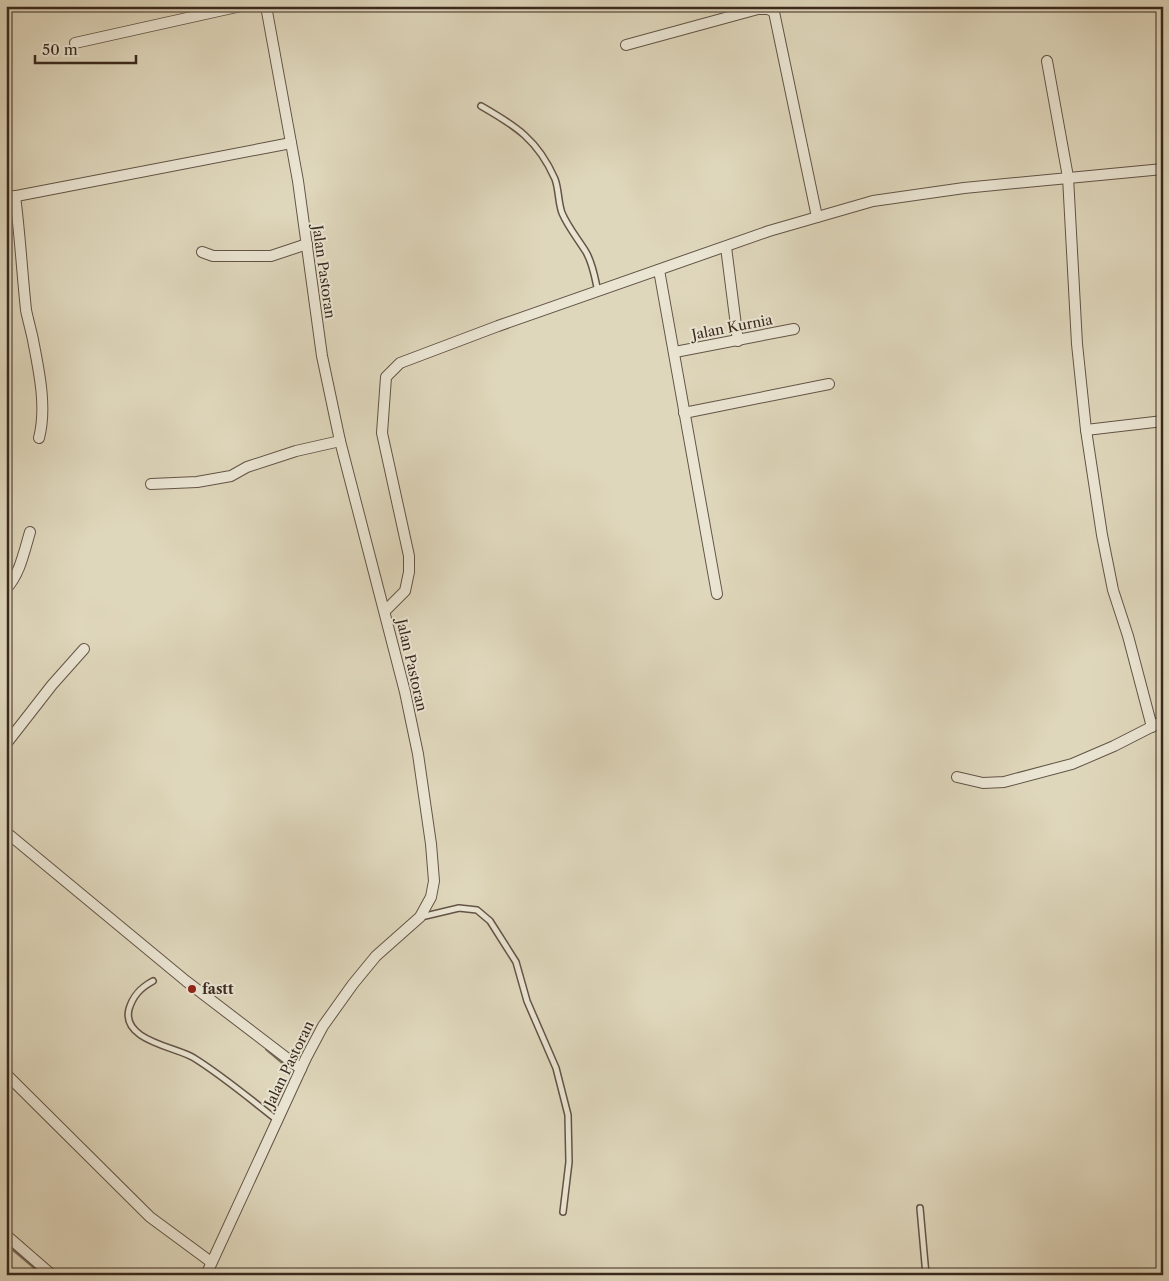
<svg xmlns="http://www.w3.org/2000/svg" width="1169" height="1281" font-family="'Libre Caslon Text',serif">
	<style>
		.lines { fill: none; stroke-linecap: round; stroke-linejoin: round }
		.stream { stroke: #7b6e5c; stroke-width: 4 }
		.service-casing { stroke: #635446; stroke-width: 8 }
		.minor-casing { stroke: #635446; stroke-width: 12 }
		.service { stroke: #eae5d3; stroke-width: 5 }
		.minor { stroke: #eae5d3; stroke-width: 10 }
		.poi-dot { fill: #8f2418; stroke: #eae5d3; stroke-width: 2 }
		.labels { text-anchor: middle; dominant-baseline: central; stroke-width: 4; stroke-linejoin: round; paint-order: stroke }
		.street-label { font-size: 14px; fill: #3a291e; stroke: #eae5d3 }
		.poi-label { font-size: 14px; font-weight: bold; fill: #3a291e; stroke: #eae5d3; text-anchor: start }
	</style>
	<rect width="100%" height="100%" fill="#dfd7bc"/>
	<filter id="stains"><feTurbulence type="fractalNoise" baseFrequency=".004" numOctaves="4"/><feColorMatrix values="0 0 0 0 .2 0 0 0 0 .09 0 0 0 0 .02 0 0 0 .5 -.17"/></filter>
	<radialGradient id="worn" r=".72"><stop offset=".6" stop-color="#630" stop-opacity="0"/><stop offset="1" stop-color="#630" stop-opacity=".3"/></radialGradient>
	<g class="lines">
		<!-- stream -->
		<g class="stream">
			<path d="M 267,1049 L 286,1065"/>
			<path d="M 6,1243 L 44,1275"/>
		</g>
		<!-- service casing -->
		<g class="service-casing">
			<g id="service">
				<path d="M 481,106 C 516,126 538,140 555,179 C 559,190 558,202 562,213 C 568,227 578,239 586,252 C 593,264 595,278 598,292"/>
				<path d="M 421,917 L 459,908 L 477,910 L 490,921 L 516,962 L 527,1001 L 556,1068 L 568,1115 L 569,1162 L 563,1212"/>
				<path d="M 153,981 C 140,988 133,996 129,1009 C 121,1041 177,1047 194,1058 C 223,1076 250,1099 277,1120"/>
				<path d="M 920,1208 L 926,1275"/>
			</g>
		</g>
		<!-- minor casing -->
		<g class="minor-casing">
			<g id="minor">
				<path d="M 75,43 L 241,6"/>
				<path d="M 626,45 L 758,9 L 768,9 L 774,12 L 817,217"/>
				<path d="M 1047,61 L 1068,177 L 1077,344 L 1086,430 L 1102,535 L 1113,590 L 1128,636 L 1152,727"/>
				<path d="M 15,196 C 20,234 22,272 26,310 C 28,320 31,330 33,340 C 39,371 47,407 39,438"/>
				<path d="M 6,198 L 291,143"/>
				<path d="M 726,247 L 738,341"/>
				<path d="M 202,252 L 213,256 L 271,256 L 307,244"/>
				<path d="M 659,270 L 717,594"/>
				<path d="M 675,352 L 794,329"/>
				<path d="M 684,413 L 829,384"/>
				<path d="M 1086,430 L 1163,421"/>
				<path d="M 151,484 L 197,482 L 231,476 L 247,467 L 296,451 L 340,441"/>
				<path d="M 6,589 C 20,574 24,552 30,532"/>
				<path d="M 385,611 L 405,591 L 409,572 L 409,556 L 382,433 L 386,377 L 400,363 L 498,326 L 769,231 L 873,201 L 964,188 L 1163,169"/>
				<path d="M 6,744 L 52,685 L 84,649"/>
				<path d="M 957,777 L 983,783 L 1004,782 L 1072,764 L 1114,746 L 1163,721"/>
				<path d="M 6,832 L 186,981 L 301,1069"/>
				<path d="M 6,1074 L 150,1217 L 211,1262"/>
				<path d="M 6,1235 L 52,1275"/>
				<path d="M 206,1275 L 306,1058 L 323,1026 L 353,984 L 376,956 L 420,917 L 431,897 L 434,881 L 431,844 L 418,754 L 405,692 L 340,441 L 322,356 L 298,181 L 266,6"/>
			</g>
		</g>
		<!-- service -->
		<use href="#service" class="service"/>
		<!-- minor -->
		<use href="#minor" class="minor"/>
	</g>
	<!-- markers -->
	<circle class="poi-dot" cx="192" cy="989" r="5"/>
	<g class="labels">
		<!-- street labels -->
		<g class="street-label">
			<text transform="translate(324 272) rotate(82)">Jalan Pastoran</text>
			<text transform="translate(732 327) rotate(-11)">Jalan Kurnia</text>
			<text transform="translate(412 665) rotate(77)">Jalan Pastoran</text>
			<text transform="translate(289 1064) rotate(-64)">Jalan Pastoran</text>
		</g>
		<!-- poi labels -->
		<g class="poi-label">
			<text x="202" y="989">fastt</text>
		</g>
	</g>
	<!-- margin -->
	<rect width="1169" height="1281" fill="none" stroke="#dfd7bc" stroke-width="25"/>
	<rect x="8" y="8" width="1154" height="1266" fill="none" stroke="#3a291e" stroke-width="2.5"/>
	<rect x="12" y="12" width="1144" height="1256" fill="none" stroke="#3a291e"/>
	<!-- scale -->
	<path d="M35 55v8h101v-8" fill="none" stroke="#3a291e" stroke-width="2.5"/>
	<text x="42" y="55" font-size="15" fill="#3a291e" stroke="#eae5d3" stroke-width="4" paint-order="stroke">50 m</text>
	<rect width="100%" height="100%" filter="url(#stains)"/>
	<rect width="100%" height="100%" fill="url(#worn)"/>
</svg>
